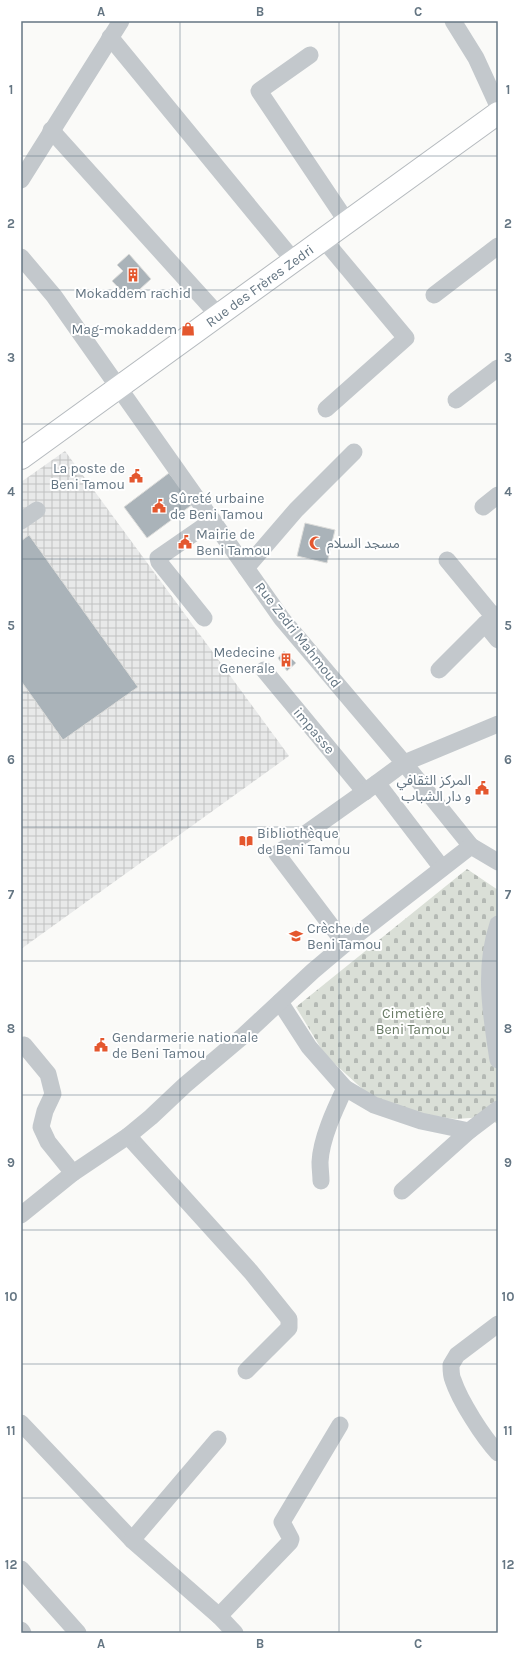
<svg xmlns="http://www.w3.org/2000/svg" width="519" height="1654" font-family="Karla,'Noto Sans Arabic',sans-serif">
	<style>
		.industrial { fill: url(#industrial-grid) }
		.cemetery { fill: url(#cemetery-stones) }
		.building { fill: #aab3b9; stroke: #dcdcda }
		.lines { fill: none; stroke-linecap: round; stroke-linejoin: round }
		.major-casing { stroke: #b5babe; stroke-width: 24 }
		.minor { stroke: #c3c8cc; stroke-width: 17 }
		.major { stroke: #fff; stroke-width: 22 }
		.grid { fill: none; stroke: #657683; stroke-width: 1; stroke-opacity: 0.55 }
		.labels { text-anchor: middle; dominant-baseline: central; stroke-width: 4; stroke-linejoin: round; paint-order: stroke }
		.street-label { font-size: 14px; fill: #657683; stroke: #fff }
		.poi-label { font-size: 14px; fill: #657683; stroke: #fff; text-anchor: start }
		.park-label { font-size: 14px; fill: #687a64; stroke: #fff }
		.neatline { fill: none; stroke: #657683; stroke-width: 1.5 }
		.grid-label { font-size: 13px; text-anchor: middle; font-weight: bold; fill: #657683 }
	</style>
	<defs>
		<pattern id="industrial-grid" width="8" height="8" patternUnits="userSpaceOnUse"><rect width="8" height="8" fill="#e8e9e9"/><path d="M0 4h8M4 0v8" fill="none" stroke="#c0c1c2"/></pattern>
		<pattern id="cemetery-stones" width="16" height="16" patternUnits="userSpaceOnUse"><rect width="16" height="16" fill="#dadfd7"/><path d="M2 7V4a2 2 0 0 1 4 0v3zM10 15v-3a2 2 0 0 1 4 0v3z" fill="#b4b9b4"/></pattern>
	</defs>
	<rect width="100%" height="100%" fill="#fafaf8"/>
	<!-- industrial -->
	<path class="industrial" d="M 65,451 L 289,756 L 21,949 L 21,482 Z"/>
	<!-- cemetery -->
	<path class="cemetery" d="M 467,869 L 498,890 L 498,1124 L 485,1117 L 455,1119 L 421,1114 L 368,1094 L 325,1055 L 296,1007 Z"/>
	<!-- building -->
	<g class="building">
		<path d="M 129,254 L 151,279 L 129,299 L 112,281 L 123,271 L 117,265 Z"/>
		<path d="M 169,473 L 193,504 L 147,538 L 124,507 Z"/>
		<path d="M 305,523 L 335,530 L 327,563 L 297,556 Z"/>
		<path d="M 29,535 L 138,687 L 63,740 L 21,681 L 21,541 Z"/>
		<path d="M 284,651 L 296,663 L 287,671 L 278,658 Z"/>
	</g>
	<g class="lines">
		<!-- major casing -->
		<g class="major-casing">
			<path id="major" d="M 21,458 L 498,113"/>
		</g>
		<!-- minor -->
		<g class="minor">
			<path d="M 453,21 L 476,58 L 498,106"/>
			<path d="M 110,37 L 294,261"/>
			<path d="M 310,55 L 259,91 L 347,222"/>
			<path d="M 51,130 L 219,316"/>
			<path d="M 21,180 L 121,21"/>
			<path d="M 324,240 L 406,338 L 326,409"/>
			<path d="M 21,257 L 54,296 L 282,619 L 404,763 L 471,846 L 498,862"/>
			<path d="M 434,295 L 498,246"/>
			<path d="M 456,400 L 498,368"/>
			<path d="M 483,507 L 498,495"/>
			<path d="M 21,521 L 37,510"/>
			<path d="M 447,560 L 494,617"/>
			<path d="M 246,568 L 296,510 L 354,452"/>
			<path d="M 204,618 L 159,562 L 158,558 L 213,520"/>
			<path d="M 485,624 L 498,640"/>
			<path d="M 264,670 L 365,792"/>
			<path d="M 439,670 L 485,624 L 498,614"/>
			<path d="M 377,783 L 442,868"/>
			<path d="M 498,924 C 483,969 491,1014 498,1060"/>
			<path d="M 345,944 L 277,854 L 377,783 L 404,763 L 498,724"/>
			<path d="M 280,1002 L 309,1047 L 345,1088 L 374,1105 L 421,1121 L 469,1131"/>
			<path d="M 24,1045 L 48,1074 L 53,1094 L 45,1111 L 41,1127 L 48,1142 L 73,1173"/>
			<path d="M 128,1136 L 251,1272 L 289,1319 L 289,1328 L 246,1371"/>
			<path d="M 321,1181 C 321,1175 320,1169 320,1162 C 321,1139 335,1109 345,1088"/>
			<path d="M 402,1191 L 469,1131 L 498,1109"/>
			<path d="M 21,1215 L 73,1173 L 128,1136 L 151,1117 L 185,1085 L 243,1036 L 313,971 L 345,944 L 471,846"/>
			<path d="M 498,1324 L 457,1355 L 451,1365 C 451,1370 451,1376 453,1380 C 460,1401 483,1437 498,1453"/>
			<path d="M 21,1423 L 132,1540 L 219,1616 L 235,1633"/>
			<path d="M 132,1540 L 218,1439"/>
			<path d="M 21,1569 L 78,1633"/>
			<path d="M 219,1616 L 290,1542 L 291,1539 L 282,1522 L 340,1425"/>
			<path d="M 21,1630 L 23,1633"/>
		</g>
		<!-- major -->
		<use href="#major" class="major"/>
	</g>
	<!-- grid -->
	<path class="grid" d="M 180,21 L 180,1633M 339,21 L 339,1633M 21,156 L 498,156M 21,290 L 498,290M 21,424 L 498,424M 21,559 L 498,559M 21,693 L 498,693M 21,827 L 498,827M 21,961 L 498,961M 21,1095 L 498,1095M 21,1230 L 498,1230M 21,1364 L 498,1364M 21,1498 L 498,1498"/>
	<!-- icons -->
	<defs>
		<g id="building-bare" transform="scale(1.08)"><path d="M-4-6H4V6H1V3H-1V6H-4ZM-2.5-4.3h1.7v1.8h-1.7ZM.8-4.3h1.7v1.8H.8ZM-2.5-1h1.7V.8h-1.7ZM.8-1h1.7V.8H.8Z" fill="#e4572e" stroke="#fff" stroke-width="2.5" paint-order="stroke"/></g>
		<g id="shop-bare" transform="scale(1.08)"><path d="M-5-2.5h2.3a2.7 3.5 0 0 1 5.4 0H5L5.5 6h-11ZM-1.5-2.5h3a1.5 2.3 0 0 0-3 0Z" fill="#e4572e" stroke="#fff" stroke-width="2.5" paint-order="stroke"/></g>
		<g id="civic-bare" transform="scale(1.08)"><path d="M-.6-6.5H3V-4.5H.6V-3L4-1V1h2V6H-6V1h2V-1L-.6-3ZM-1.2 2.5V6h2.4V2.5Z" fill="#e4572e" stroke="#fff" stroke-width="2.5" paint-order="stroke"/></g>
		<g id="mosque-bare" transform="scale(1.08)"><path d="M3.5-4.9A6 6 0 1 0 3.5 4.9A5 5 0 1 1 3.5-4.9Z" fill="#e4572e" stroke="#fff" stroke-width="2.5" paint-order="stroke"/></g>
		<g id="library-bare" transform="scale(1.08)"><path d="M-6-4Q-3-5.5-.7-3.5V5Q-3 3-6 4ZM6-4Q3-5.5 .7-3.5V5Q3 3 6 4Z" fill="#e4572e" stroke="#fff" stroke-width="2.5" paint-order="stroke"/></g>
		<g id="school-bare" transform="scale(1.08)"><path d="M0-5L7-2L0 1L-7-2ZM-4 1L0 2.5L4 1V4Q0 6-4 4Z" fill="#e4572e" stroke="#fff" stroke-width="2.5" paint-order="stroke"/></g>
	</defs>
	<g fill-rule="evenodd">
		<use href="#building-bare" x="133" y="275"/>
		<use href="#shop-bare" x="188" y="329"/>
		<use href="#civic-bare" x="136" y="476"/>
		<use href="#civic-bare" x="159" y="506"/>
		<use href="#civic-bare" x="185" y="542"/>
		<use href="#mosque-bare" x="316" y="543"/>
		<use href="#building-bare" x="286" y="660"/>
		<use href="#civic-bare" x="482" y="788"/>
		<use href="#library-bare" x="246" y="841"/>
		<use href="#school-bare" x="296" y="936"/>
		<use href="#civic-bare" x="101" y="1045"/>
	</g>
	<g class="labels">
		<!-- street labels -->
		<g class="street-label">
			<text transform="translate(260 286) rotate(-36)">Rue des Frères Zedri</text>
			<text transform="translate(298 635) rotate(52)">Rue Zedri Mahmoud</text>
			<text transform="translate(314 731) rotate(50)">impasse</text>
		</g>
		<!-- poi labels -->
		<g class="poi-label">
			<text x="133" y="293" text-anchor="middle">Mokaddem rachid</text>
			<text x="177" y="329" text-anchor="end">Mag-mokaddem</text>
			<text x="125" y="468" text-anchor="end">La poste de<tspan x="125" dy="16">Beni Tamou</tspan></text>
			<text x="170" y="498">Sûreté urbaine<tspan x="170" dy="16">de Beni Tamou</tspan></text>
			<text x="196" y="534">Mairie de<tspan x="196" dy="16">Beni Tamou</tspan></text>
			<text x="327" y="543">مسجد السلام</text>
			<text x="275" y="652" text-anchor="end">Medecine<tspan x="275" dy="16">Generale</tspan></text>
			<text x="471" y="780" text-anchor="end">المركز الثقافي<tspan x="471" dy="16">و دار الشباب</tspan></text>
			<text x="257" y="833">Bibliothèque<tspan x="257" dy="16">de Beni Tamou</tspan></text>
			<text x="307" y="928">Crèche de<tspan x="307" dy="16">Beni Tamou</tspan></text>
			<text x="112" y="1037">Gendarmerie nationale<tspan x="112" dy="16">de Beni Tamou</tspan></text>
		</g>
		<!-- park labels -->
		<g class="park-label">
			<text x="413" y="1013">Cimetière<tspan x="413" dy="16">Beni Tamou</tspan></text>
		</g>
	</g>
	<!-- border -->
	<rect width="519" height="1654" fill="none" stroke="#ffffff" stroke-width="44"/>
	<rect x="22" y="22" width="475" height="1610" class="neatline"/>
	<g class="grid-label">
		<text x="101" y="16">A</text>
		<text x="260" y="16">B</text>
		<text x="418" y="16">C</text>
		<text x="11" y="94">1</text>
		<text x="508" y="94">1</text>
		<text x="11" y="228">2</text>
		<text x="508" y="228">2</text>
		<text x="11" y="362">3</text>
		<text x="508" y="362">3</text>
		<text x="11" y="496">4</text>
		<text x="508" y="496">4</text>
		<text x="11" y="630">5</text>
		<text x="508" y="630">5</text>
		<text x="11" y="764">6</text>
		<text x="508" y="764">6</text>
		<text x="11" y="899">7</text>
		<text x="508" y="899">7</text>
		<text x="11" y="1033">8</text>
		<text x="508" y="1033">8</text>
		<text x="11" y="1167">9</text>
		<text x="508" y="1167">9</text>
		<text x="11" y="1301">10</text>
		<text x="508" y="1301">10</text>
		<text x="11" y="1435">11</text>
		<text x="508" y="1435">11</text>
		<text x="11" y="1569">12</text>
		<text x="508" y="1569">12</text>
		<text x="101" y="1648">A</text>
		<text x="260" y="1648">B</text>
		<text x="418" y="1648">C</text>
	</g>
</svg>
